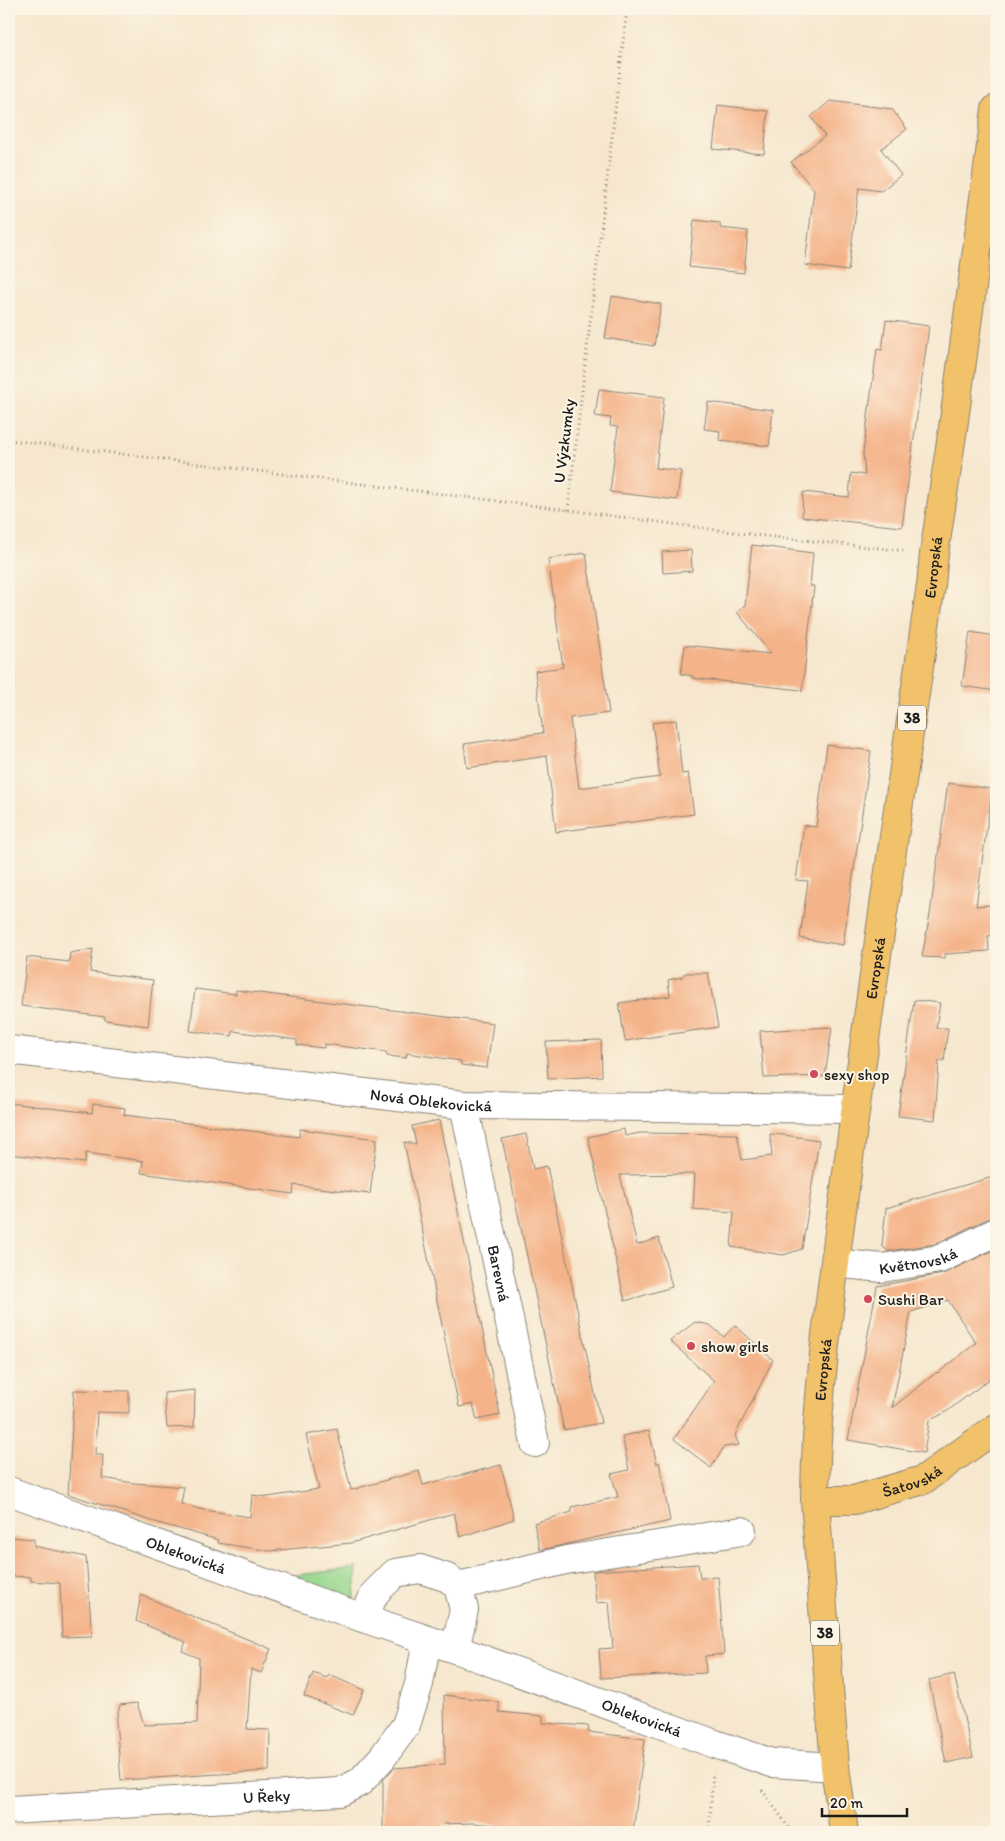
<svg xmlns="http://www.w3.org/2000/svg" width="1005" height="1841" font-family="Itim,sans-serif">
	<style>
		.green { fill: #95d68d; stroke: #587954 }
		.building { fill: #f4b389; fill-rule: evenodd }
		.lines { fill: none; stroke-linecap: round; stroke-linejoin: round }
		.minor-casing { stroke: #898275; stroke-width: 30 }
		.major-casing { stroke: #898275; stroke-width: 30 }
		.path { stroke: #898275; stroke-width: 3; stroke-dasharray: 1 4; stroke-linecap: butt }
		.minor { stroke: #fff; stroke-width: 28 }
		.major { stroke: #f2c26a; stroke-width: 28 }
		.poi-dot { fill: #d1495b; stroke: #fcf5e5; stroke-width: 2 }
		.labels { text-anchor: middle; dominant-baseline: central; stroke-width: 4; stroke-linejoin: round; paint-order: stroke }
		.shield { fill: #fcf5e5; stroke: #5f5d58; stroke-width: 1 }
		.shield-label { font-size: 15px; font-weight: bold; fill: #1c1c1c }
		.street-label { font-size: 16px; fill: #1c1c1c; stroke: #fcf5e5 }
		.poi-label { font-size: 16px; fill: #1c1c1c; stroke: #fcf5e5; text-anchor: start }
	</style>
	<rect width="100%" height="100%" fill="#fcf5e5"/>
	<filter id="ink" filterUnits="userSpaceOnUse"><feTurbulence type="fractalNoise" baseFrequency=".02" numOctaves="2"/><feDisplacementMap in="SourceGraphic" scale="10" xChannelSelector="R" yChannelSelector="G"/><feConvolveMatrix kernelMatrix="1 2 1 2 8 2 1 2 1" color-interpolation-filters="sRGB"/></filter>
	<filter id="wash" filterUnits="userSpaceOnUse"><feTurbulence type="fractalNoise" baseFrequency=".0096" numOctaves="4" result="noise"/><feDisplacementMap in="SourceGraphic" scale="20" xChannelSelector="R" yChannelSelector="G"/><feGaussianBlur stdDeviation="1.12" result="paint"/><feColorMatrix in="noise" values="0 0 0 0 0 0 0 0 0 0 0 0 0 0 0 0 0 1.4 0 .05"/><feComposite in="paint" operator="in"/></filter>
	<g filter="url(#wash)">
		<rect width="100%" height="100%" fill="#f6e7ce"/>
		<!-- green -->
		<path class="green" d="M 357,1568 L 354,1607 L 279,1577 Z"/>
		<g id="blocks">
			<!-- building -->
			<g class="building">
				<path d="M 830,101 L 892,109 L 907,129 L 881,149 L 901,175 L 881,191 L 859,188 L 848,271 L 805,265 L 814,190 L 791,162 L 825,136 L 811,117 Z"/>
				<path d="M 718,105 L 768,111 L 764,154 L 713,149 Z"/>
				<path d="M 694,220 L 720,223 L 720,228 L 748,231 L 744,273 L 689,267 Z"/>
				<path d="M 612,296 L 661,304 L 654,346 L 605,338 Z"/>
				<path d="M 886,320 L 929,326 L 902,527 L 802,517 L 803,492 L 849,497 L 851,473 L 865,475 L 863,453 L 877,349 L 882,350 Z"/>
				<path d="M 599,389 L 664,397 L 656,468 L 681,471 L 677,500 L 610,492 L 618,427 L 610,426 L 611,418 L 595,416 Z"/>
				<path d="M 708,402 L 773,410 L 769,446 L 719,440 L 720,431 L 704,429 Z"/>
				<path d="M 752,545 L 813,553 L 810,586 L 814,586 L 802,692 L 801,690 L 692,678 L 693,676 L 681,674 L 685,645 L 771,654 L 737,612 L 745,605 Z"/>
				<path d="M 691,550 L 692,571 L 663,573 L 662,552 Z"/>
				<path d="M 586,553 L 609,713 L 570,718 L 579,788 L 660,777 L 652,723 L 676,720 L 682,774 L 688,773 L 694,814 L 556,832 L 547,756 L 467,768 L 464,744 L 543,733 L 535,671 L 563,667 L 548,559 Z"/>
				<path d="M 970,632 L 996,636 L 996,691 L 962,686 Z"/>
				<path d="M 827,745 L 871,751 L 843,945 L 800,938 L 808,881 L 796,880 L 804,825 L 816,827 Z"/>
				<path d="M 948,783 L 992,789 L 976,906 L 990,905 L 993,935 L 988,936 L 989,951 L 945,954 L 945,958 L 922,957 L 930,914 Z"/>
				<path d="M 93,949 L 90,972 L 153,980 L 148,1026 L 105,1020 L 105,1017 L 21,1006 L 27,957 L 69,962 L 70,953 Z"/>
				<path d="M 685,973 L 708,973 L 718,1027 L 625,1041 L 619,1003 L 670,996 L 668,980 L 682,977 Z"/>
				<path d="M 195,989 L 236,994 L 236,990 L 493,1023 L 487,1068 L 461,1065 L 461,1061 L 407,1053 L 406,1058 L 387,1056 L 386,1052 L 324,1044 L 324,1048 L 297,1045 L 297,1040 L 233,1031 L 232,1036 L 190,1031 Z"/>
				<path d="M 914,1000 L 940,1003 L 936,1028 L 948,1028 L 944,1061 L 939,1061 L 935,1120 L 898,1116 Z"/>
				<path d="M 832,1027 L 825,1076 L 764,1078 L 760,1031 Z"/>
				<path d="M 601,1040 L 602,1076 L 548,1079 L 546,1042 Z"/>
				<path d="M 9,1103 L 92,1113 L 93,1104 L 125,1108 L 124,1115 L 299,1137 L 300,1129 L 377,1139 L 370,1194 L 294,1185 L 293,1194 L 141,1173 L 143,1161 L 86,1153 L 85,1163 L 9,1154 Z"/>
				<path d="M 439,1120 L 500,1415 L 477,1420 L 473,1404 L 459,1407 L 404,1142 L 416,1144 L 412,1126 Z"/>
				<path d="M 624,1129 L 625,1136 L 640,1133 L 737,1134 L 742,1160 L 772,1156 L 770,1134 L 784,1135 L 819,1140 L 802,1249 L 783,1255 L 731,1247 L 734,1212 L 693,1209 L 695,1174 L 620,1175 L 637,1245 L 659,1238 L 672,1287 L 625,1301 L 588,1137 Z"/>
				<path d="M 526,1134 L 533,1169 L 547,1166 L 601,1423 L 564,1430 L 502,1139 Z"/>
				<path d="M 996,1176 L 996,1217 L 989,1218 L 935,1244 L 888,1251 L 882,1246 L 886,1208 Z"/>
				<path d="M 996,1249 L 996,1374 L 946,1412 L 929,1421 L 924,1453 L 848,1440 L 877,1286 L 943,1274 ZM 948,1300 L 976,1343 L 938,1373 L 937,1372 L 892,1408 L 911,1312 Z"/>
				<path d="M 695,1322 L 710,1325 L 724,1337 L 735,1325 L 773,1360 L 735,1435 L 739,1445 L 724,1447 L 711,1468 L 674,1439 L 714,1381 L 670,1341 Z"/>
				<path d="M 74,1390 L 129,1391 L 129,1413 L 97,1412 L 95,1455 L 103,1455 L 102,1478 L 134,1483 L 184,1487 L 181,1504 L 204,1510 L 250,1517 L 252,1495 L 268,1497 L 319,1489 L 306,1435 L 337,1429 L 351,1490 L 419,1471 L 423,1485 L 501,1465 L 514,1519 L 460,1537 L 454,1513 L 351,1543 L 270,1551 L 218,1543 L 218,1540 L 155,1522 L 68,1494 Z"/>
				<path d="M 195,1390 L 194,1427 L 167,1428 L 164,1393 Z"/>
				<path d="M 649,1431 L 657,1464 L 659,1462 L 670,1521 L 540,1550 L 534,1523 L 572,1512 L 572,1507 L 618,1497 L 611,1474 L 629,1470 L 622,1436 Z"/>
				<path d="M 9,1537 L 34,1539 L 34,1546 L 86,1557 L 92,1636 L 62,1637 L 60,1583 L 31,1581 L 31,1577 L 9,1576 Z"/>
				<path d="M 698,1564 L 700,1578 L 718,1577 L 724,1654 L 705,1656 L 706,1673 L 601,1678 L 599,1649 L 613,1648 L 609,1602 L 596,1603 L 593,1571 Z"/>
				<path d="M 141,1595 L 271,1649 L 261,1673 L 251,1669 L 247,1729 L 270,1730 L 269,1771 L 121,1780 L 116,1721 L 120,1705 L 137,1703 L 144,1725 L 197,1723 L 199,1658 L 182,1651 L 186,1642 L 136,1621 Z"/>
				<path d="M 313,1673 L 327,1678 L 329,1675 L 364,1690 L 353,1715 L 304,1696 Z"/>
				<path d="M 954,1674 L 973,1757 L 946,1763 L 929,1680 Z"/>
				<path d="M 444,1695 L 499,1702 L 499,1712 L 543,1716 L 543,1723 L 589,1726 L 588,1732 L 645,1739 L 633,1832 L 585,1832 L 585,1830 L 540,1832 L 540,1829 L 472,1823 L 443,1824 L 444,1832 L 383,1832 L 383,1780 L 394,1768 L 445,1764 Z"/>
			</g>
		</g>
	</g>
	<g filter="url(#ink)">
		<use href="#blocks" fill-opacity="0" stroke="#898275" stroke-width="1"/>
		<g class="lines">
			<!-- minor casing -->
			<g class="minor-casing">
				<g id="minor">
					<path id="s1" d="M 9,1050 L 464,1105 L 855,1109"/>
					<path id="s2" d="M 464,1105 L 535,1443"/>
					<path id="s3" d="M 835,1263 L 882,1268 L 940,1259 L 996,1232"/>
					<path id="s4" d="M 9,1491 L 363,1618 L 455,1649 L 715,1744 L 772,1763 L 835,1767"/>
					<path d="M 458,1586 L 566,1560 L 742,1531"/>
					<path d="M 363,1618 L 375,1593 L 395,1573 L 420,1569 L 448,1578 L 458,1586 L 464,1610 L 455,1649"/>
					<path id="s5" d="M 9,1810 L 340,1792 L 360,1782 L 382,1758 L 406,1725 L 419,1684 L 427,1640"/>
				</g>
			</g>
			<!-- major casing -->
			<g class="major-casing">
				<g id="major">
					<path id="s6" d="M 815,1500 L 854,1500 L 923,1480 L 996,1428"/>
					<path id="s7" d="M 844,1832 L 835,1767 L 815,1500 C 816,1385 834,1272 849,1158 C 874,967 903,776 931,585 L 934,554 L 953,428 L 996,109"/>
				</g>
			</g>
			<!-- path -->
			<g class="path">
				<path d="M 9,440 L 546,507 L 755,535 L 906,551"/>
				<path d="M 568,510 L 627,9"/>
				<path d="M 762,1790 L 792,1832"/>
				<path d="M 709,1832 L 713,1772"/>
			</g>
			<!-- minor -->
			<use href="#minor" class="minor"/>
			<!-- major -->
			<use href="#major" class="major"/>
		</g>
	</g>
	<!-- markers -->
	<g class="poi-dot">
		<circle cx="814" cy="1074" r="5"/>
		<circle cx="868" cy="1299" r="5"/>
		<circle cx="691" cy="1346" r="5"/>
	</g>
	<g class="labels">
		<!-- shield labels -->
		<g class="shield">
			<rect x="898" y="705.5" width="28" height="25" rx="4"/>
			<rect x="811" y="1620.5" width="28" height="25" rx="4"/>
		</g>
		<g class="shield-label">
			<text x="912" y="718">38</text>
			<text x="825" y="1633">38</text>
		</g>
		<!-- street labels -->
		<g class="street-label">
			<text transform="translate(564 441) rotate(-83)">U Výzkumky</text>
			<text stroke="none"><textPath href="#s7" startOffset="1274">Evropská</textPath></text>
			<text stroke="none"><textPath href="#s7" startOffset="869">Evropská</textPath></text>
			<text stroke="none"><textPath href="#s1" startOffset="425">Nová Oblekovická</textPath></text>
			<text stroke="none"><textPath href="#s3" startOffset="84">Květnovská</textPath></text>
			<text stroke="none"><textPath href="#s2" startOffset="172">Barevná</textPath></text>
			<text stroke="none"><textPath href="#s7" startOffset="464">Evropská</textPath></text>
			<text stroke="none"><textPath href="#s6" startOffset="100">Šatovská</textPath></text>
			<text stroke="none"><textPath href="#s4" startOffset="188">Oblekovická</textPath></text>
			<text stroke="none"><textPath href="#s4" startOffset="672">Oblekovická</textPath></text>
			<text stroke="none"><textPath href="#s5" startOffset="258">U Řeky</textPath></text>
		</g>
		<!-- poi labels -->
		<g class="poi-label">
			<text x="824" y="1074">sexy shop</text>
			<text x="878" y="1299">Sushi Bar</text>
			<text x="701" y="1346">show girls</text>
		</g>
	</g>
	<!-- margin -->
	<rect width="1005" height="1841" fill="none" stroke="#fcf5e5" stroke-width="30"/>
	<!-- scale -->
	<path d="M822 1808v8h85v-8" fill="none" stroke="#1c1c1c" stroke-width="2.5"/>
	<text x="830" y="1808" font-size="15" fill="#1c1c1c" stroke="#fcf5e5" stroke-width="4" paint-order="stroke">20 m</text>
</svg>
